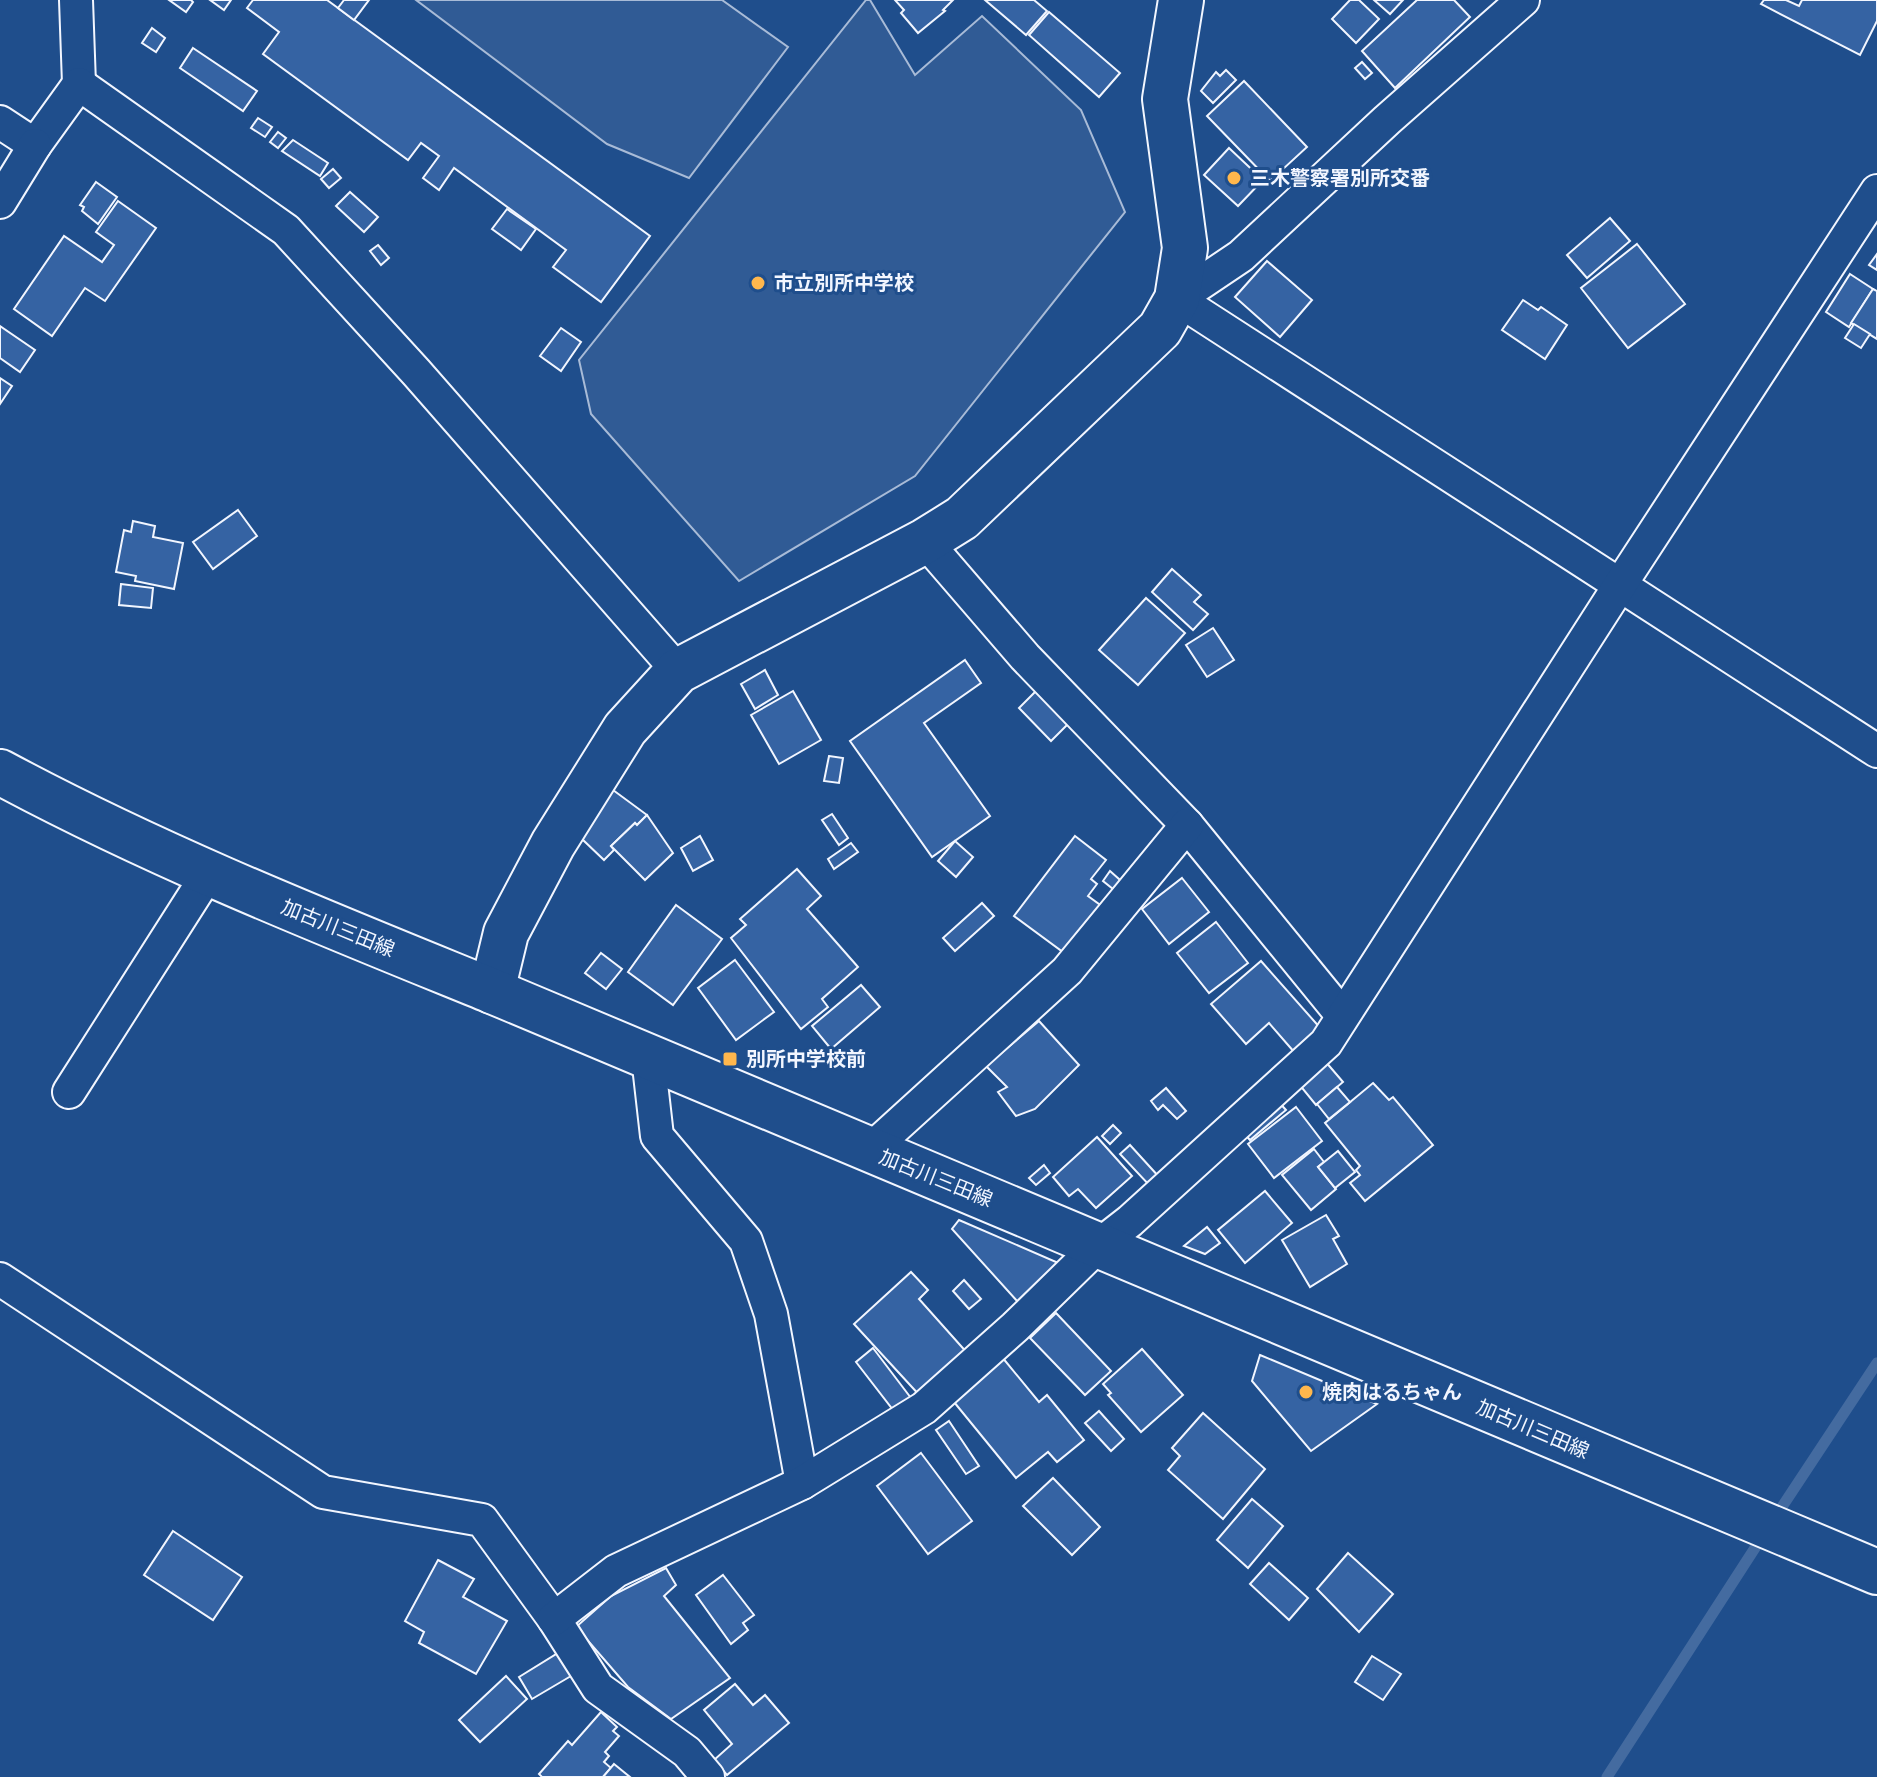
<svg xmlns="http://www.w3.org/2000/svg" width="1877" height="1777" font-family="Bitter,'Noto Sans JP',serif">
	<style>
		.built { fill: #305b95; stroke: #a8bbd7; stroke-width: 2 }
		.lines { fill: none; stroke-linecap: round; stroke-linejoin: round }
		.stream { stroke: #446ba0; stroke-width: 11 }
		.building { fill: #3563a3; stroke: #f2f6ff; stroke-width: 2 }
		.street-casing { stroke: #f2f6ff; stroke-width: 36 }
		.secondary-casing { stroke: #f2f6ff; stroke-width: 48 }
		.primary-casing { stroke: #f2f6ff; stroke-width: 48 }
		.street { stroke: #1f4e8c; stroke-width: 32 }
		.secondary { stroke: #1f4e8c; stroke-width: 44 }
		.primary { stroke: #1f4e8c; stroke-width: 44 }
		.poi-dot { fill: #ffb74d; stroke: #1f4e8c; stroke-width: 3 }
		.labels { text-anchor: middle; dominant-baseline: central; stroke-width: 6; stroke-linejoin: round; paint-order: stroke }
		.poi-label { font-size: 20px; font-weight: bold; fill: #f2f6ff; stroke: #1f4e8c; text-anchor: start }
		.street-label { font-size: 20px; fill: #f2f6ff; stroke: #1f4e8c }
	</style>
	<rect width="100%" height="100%" fill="#1f4e8c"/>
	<!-- built -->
	<g class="built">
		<path d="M 416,0 L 722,0 L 788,47 L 689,178 L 607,144 Z"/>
		<path d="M 866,0 L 870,0 L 915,75 L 982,16 L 1081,110 L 1125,212 L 915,476 L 739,581 L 591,414 L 579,360 Z"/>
	</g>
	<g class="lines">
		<!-- stream -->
		<g class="stream">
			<path d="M 1774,1519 L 1877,1363"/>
			<path d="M 1607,1777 L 1764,1534"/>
		</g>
	</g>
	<!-- building -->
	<g class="building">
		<path d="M 169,0 L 191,0 L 193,2 L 186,12 Z"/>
		<path d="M 210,0 L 231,0 L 224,10 Z"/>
		<path d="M 253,0 L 327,0 L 650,236 L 601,302 L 553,267 L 566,250 L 454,168 L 439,190 L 423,178 L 439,156 L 421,143 L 408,160 L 263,54 L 279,32 L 247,8 Z"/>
		<path d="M 344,0 L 369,0 L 354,20 L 338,8 Z"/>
		<path d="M 895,0 L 953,0 L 943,10 L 945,11 L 918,33 L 901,13 L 904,10 Z"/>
		<path d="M 985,0 L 1034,0 L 1047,11 L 1026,35 Z"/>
		<path d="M 1350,0 L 1359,0 L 1379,19 L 1356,43 L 1332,19 Z"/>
		<path d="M 1374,0 L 1403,0 L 1390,14 Z"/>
		<path d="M 1417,0 L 1454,0 L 1470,17 L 1395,88 L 1362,51 Z"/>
		<path d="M 1764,0 L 1786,0 L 1799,6 L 1802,0 L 1877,0 L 1877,21 L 1860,55 L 1761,4 Z"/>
		<path d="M 1049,12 L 1120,73 L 1099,97 L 1029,35 Z"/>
		<path d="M 152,28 L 165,38 L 156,52 L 142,43 Z"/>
		<path d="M 193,48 L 257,91 L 243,111 L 180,68 Z"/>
		<path d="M 1362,62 L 1372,73 L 1365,79 L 1355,68 Z"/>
		<path d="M 1226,70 L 1236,80 L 1213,103 L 1201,91 L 1216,72 L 1220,76 Z"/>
		<path d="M 1244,81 L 1307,147 L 1270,181 L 1207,116 Z"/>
		<path d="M 258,118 L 272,127 L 265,137 L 251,128 Z"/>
		<path d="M 278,132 L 286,138 L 278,148 L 270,142 Z"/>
		<path d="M 293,140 L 328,163 L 320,176 L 282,151 Z"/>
		<path d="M 1229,148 L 1263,180 L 1238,206 L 1204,175 Z"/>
		<path d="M 333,169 L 341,178 L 329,188 L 321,179 Z"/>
		<path d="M 96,182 L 117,197 L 98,224 L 82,211 L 84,207 L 80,205 Z"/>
		<path d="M 350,192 L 378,217 L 364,232 L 336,206 Z"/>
		<path d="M 118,201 L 156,228 L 105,301 L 85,288 L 52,336 L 14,309 L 64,236 L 102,262 L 114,245 L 96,232 Z"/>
		<path d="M 507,209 L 536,229 L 521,250 L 492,229 Z"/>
		<path d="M 1610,218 L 1630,241 L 1587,278 L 1567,255 Z"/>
		<path d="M 1637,244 L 1685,304 L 1628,348 L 1581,288 Z"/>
		<path d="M 378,245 L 389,258 L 381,265 L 370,251 Z"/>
		<path d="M 1877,254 L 1877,270 L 1869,265 Z"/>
		<path d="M 1267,261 L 1312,300 L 1280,337 L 1235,297 Z"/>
		<path d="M 1850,274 L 1873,289 L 1849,327 L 1826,312 Z"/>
		<path d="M 1873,289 L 1877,291 L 1877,339 L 1851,323 Z"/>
		<path d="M 1523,300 L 1538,310 L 1541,307 L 1567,325 L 1545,359 L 1502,330 Z"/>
		<path d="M 1854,324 L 1870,334 L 1861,348 L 1845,338 Z"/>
		<path d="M 0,326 L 35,350 L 20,372 L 0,358 Z"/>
		<path d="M 561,328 L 581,342 L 561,371 L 540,356 Z"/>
		<path d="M 0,378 L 12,386 L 0,404 Z"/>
		<path d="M 238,510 L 257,536 L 213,569 L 193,542 Z"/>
		<path d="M 133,521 L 155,526 L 153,537 L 183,543 L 174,589 L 135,581 L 136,576 L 116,572 L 124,530 L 131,532 Z"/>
		<path d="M 1172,569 L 1201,595 L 1194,602 L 1208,614 L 1193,630 L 1152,592 Z"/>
		<path d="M 121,584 L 153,588 L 151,608 L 119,605 Z"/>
		<path d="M 1146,598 L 1185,633 L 1138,685 L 1099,650 Z"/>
		<path d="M 1213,628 L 1234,660 L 1207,677 L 1186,645 Z"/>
		<path d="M 965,660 L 981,683 L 924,723 L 990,816 L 932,857 L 850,741 Z"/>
		<path d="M 765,670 L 778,695 L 755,709 L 741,684 Z"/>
		<path d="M 1038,689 L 1070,722 L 1051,741 L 1019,708 Z"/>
		<path d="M 793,691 L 821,740 L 779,764 L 751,715 Z"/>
		<path d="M 829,756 L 843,758 L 839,783 L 824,781 Z"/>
		<path d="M 613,790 L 647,815 L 637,825 L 635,823 L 611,846 L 614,850 L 604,860 L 582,839 Z"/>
		<path d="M 832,814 L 848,838 L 839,845 L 822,820 Z"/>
		<path d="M 647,815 L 673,853 L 645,880 L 611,846 L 635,823 L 637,825 Z"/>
		<path d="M 700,836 L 713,860 L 693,871 L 681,848 Z"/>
		<path d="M 1075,836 L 1106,860 L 1091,879 L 1097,884 L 1088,896 L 1103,907 L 1067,955 L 1014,916 Z"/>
		<path d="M 955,841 L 973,857 L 956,877 L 938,861 Z"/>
		<path d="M 851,843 L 858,852 L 834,869 L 828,859 Z"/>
		<path d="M 797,869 L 821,896 L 807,909 L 858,967 L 822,999 L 828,1007 L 801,1029 L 731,938 L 746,925 L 740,919 Z"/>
		<path d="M 1110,871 L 1129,888 L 1123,897 L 1103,881 Z"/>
		<path d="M 1182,878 L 1209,912 L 1169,944 L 1142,909 Z"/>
		<path d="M 982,903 L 994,916 L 955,951 L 943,938 Z"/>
		<path d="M 676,905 L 722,939 L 673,1005 L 628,972 Z"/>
		<path d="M 1216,922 L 1248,963 L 1209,993 L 1177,953 Z"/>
		<path d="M 601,953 L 622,969 L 606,989 L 585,973 Z"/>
		<path d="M 735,960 L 774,1012 L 736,1040 L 698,988 Z"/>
		<path d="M 1261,961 L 1322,1030 L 1295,1053 L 1269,1023 L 1246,1044 L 1211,1004 Z"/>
		<path d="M 861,985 L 880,1007 L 831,1049 L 812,1026 Z"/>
		<path d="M 1039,1021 L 1079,1065 L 1035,1109 L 1016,1116 L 998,1092 L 1007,1087 L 986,1066 Z"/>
		<path d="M 1325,1061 L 1343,1082 L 1316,1105 L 1298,1083 Z"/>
		<path d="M 1373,1083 L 1389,1100 L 1393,1097 L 1433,1145 L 1365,1201 L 1350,1183 L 1360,1175 L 1356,1170 L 1360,1166 L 1325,1123 Z"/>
		<path d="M 1337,1087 L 1350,1102 L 1329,1119 L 1317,1104 Z"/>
		<path d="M 1166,1088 L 1186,1111 L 1177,1119 L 1163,1105 L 1158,1110 L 1151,1101 Z"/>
		<path d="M 1276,1099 L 1286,1110 L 1250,1140 L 1241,1130 Z"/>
		<path d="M 1296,1107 L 1322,1141 L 1274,1178 L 1248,1144 Z"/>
		<path d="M 1113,1125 L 1121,1133 L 1110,1144 L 1102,1136 Z"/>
		<path d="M 1097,1137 L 1132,1176 L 1096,1208 L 1078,1189 L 1069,1196 L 1053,1177 Z"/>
		<path d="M 1130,1145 L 1160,1178 L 1150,1186 L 1120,1154 Z"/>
		<path d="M 1314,1149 L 1324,1162 L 1318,1167 L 1336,1189 L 1311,1210 L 1282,1175 Z"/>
		<path d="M 1338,1151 L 1355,1172 L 1335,1188 L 1318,1167 Z"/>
		<path d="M 1044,1165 L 1050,1173 L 1036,1185 L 1029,1178 Z"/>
		<path d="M 1265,1191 L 1292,1223 L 1245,1263 L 1218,1230 Z"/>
		<path d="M 1326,1215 L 1339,1236 L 1333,1239 L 1347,1264 L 1310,1287 L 1282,1240 Z"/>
		<path d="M 959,1220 L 1063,1265 L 1018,1302 L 952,1229 Z"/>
		<path d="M 1207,1227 L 1220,1243 L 1205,1254 L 1184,1246 Z"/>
		<path d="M 911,1272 L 928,1290 L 919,1299 L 969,1355 L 922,1398 L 854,1324 Z"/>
		<path d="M 964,1280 L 981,1299 L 969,1309 L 953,1291 Z"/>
		<path d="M 1056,1313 L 1111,1371 L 1085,1395 L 1030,1338 Z"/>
		<path d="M 873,1348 L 914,1402 L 897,1415 L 856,1362 Z"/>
		<path d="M 1142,1349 L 1183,1395 L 1141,1432 L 1108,1395 L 1111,1393 L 1103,1384 Z"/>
		<path d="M 1260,1355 L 1377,1404 L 1311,1451 L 1252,1381 Z"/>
		<path d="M 1002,1357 L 1039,1402 L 1047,1395 L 1084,1440 L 1057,1462 L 1048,1452 L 1016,1478 L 954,1402 Z"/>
		<path d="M 1099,1411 L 1124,1439 L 1111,1451 L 1085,1423 Z"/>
		<path d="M 1203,1413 L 1265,1469 L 1223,1519 L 1168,1470 L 1180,1456 L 1172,1448 Z"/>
		<path d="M 949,1421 L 979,1466 L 966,1474 L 936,1430 Z"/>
		<path d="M 921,1453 L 972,1521 L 928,1554 L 877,1486 Z"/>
		<path d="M 1053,1478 L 1100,1527 L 1072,1555 L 1023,1506 Z"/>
		<path d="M 1252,1499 L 1283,1526 L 1248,1568 L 1217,1540 Z"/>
		<path d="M 173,1531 L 242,1577 L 213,1620 L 144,1575 Z"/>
		<path d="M 1348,1553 L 1393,1594 L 1359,1632 L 1317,1589 Z"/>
		<path d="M 438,1560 L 474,1579 L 463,1597 L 507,1621 L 476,1674 L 419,1643 L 424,1632 L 405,1621 Z"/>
		<path d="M 1269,1563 L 1308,1598 L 1289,1620 L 1250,1584 Z"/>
		<path d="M 666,1568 L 676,1585 L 664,1596 L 730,1678 L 671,1719 L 628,1687 L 576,1627 L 611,1596 Z"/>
		<path d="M 723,1575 L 754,1615 L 743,1623 L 748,1630 L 731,1644 L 696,1595 Z"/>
		<path d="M 558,1653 L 571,1676 L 532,1699 L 519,1677 Z"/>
		<path d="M 1372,1656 L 1401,1674 L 1383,1700 L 1355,1682 Z"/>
		<path d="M 506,1676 L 527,1699 L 480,1742 L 459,1720 Z"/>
		<path d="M 735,1684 L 753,1705 L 765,1695 L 789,1723 L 727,1775 L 714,1760 L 732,1744 L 704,1710 Z"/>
		<path d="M 601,1712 L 617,1727 L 613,1731 L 619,1736 L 605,1752 L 609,1756 L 604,1762 L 611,1768 L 603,1777 L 542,1777 L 539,1774 L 568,1741 L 572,1745 Z"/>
		<path d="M 614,1764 L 630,1777 L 603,1777 Z"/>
	</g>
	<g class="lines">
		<!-- street casing -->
		<g class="street-casing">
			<g id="street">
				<path d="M 76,0 L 79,84"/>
				<path d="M 1523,0 L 1387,120 L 1241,256 L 1177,299 L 1877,751"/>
				<path d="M 0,122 L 35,145 L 79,84 L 286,230 L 416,372 L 678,671"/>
				<path d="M 0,202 L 35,145"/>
				<path d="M 925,541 L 1025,657 L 1187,825 L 1342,1015"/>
				<path d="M 648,1057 L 657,1136 L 746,1241 L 771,1314 L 802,1483"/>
				<path d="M 69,1092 L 208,874"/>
				<path d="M 869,1151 L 1067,971 L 1187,825"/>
				<path d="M 0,1279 L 323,1492 L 482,1520 L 554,1619 L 598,1688 L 687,1752 L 708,1777"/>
				<path d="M 554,1619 L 616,1571 L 802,1483 L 924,1408 L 1015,1327 L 1098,1246 L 1130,1221 L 1326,1043 L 1620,585 L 1877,191"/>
			</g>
		</g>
		<!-- secondary casing -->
		<g class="secondary-casing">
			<path id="secondary" d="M 492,991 L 506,933 L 553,844 L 625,729 L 678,671 L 925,541 L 962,518 L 1160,329 L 1177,299 L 1185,248 L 1165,99 L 1181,0"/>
		</g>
		<!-- primary casing -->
		<g class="primary-casing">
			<path id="primary" d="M 0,772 C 158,857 325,923 492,991 L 1877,1572"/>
		</g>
		<!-- street -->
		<use href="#street" class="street"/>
		<!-- secondary -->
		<use href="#secondary" class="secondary"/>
		<!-- primary -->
		<use href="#primary" class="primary"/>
	</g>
	<!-- markers -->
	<g class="poi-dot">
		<circle cx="1234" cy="178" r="8"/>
		<circle cx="758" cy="283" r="8"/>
		<rect x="722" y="1051" width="16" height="16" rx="4"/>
		<circle cx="1306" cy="1392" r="8"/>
	</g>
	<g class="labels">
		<!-- poi labels -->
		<g class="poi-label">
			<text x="1250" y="178">三木警察署別所交番</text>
			<text x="774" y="283">市立別所中学校</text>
			<text x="746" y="1059">別所中学校前</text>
			<text x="1322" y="1392">焼肉はるちゃん</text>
		</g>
		<!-- street labels -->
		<g class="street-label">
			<text transform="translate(338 928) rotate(22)">加古川三田線</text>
			<text transform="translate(936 1178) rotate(22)">加古川三田線</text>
			<text transform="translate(1533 1429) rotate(23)">加古川三田線</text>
		</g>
	</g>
</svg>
